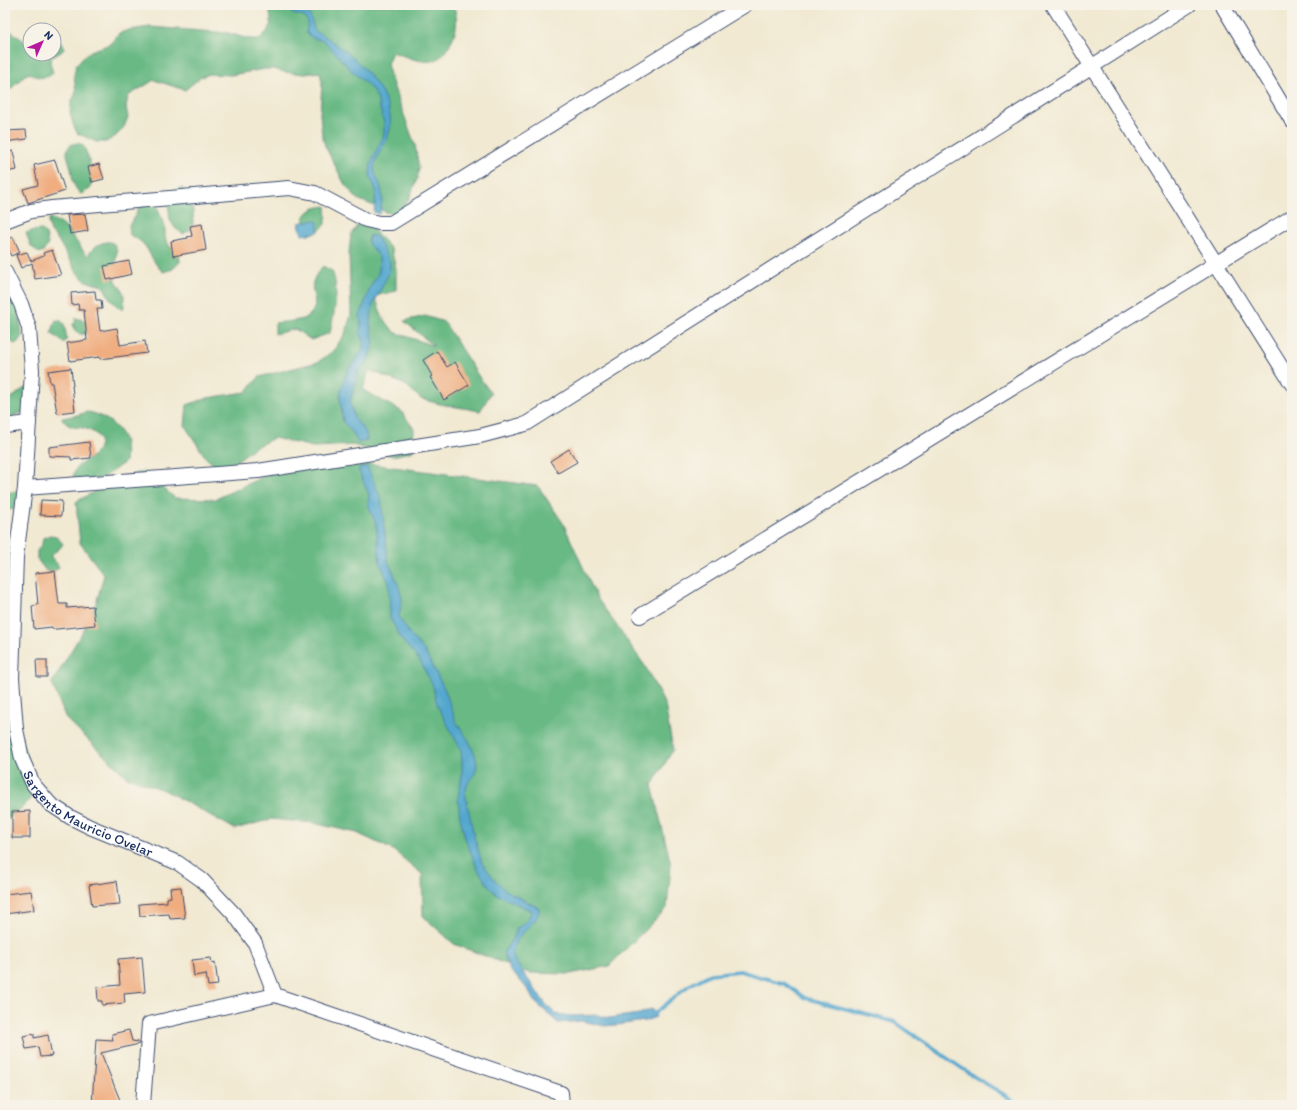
<svg xmlns="http://www.w3.org/2000/svg" width="1297" height="1110" font-family="Itim,sans-serif">
	<style>
		.forest { fill: #69b984; stroke: #427471 }
		.water { fill: #53a7cf; stroke: #376b96 }
		.lines { fill: none; stroke-linecap: round; stroke-linejoin: round }
		.stream { stroke: #53a7cf; stroke-width: 3.5 }
		.building { fill: #f0ad80 }
		.street-casing { stroke: #3b4b6f; stroke-width: 16 }
		.street { stroke: #fff; stroke-width: 14 }
		.labels { text-anchor: middle; dominant-baseline: central; stroke-width: 4; stroke-linejoin: round; paint-order: stroke }
		.street-label { font-size: 14px; fill: #1b2f5e; stroke: #f7f3e8 }
	</style>
	<rect width="100%" height="100%" fill="#f7f3e8"/>
	<filter id="ink" filterUnits="userSpaceOnUse"><feTurbulence type="fractalNoise" baseFrequency=".025" numOctaves="2"/><feDisplacementMap in="SourceGraphic" scale="8" xChannelSelector="R" yChannelSelector="G"/><feConvolveMatrix kernelMatrix="1 2 1 2 8 2 1 2 1" color-interpolation-filters="sRGB"/></filter>
	<filter id="wash" filterUnits="userSpaceOnUse"><feTurbulence type="fractalNoise" baseFrequency=".012" numOctaves="4" result="noise"/><feDisplacementMap in="SourceGraphic" scale="16" xChannelSelector="R" yChannelSelector="G"/><feGaussianBlur stdDeviation="0.9" result="paint"/><feColorMatrix in="noise" values="0 0 0 0 0 0 0 0 0 0 0 0 0 0 0 0 0 1.4 0 .05"/><feComposite in="paint" operator="in"/></filter>
	<g filter="url(#wash)">
		<rect width="100%" height="100%" fill="#f1e9d2"/>
		<!-- forest -->
		<g class="forest">
			<path d="M 263,5 L 453,5 C 456,12 457,19 456,27 C 455,37 444,60 432,61 C 420,63 405,56 392,52 L 387,64 L 393,85 L 415,145 L 419,168 L 417,179 L 409,199 L 403,207 L 394,213 L 385,212 L 377,207 L 357,199 L 344,183 L 325,146 L 322,135 L 320,114 L 322,82 L 320,72 L 305,74 L 284,72 L 274,69 L 265,69 L 231,75 L 210,74 L 201,77 L 185,90 L 154,80 L 128,96 L 126,107 L 128,117 L 124,127 L 116,136 L 106,142 L 96,142 L 77,133 L 73,124 L 70,113 L 71,103 L 76,93 L 74,75 L 76,65 L 83,57 L 91,51 L 110,44 L 119,33 L 129,30 L 150,27 L 228,33 L 249,39 L 259,39 L 267,32 L 271,23 L 270,12 Z"/>
			<path d="M 5,30 L 12,32 L 28,44 L 30,43 L 30,54 L 54,54 L 54,41 L 59,41 L 63,44 L 64,49 L 61,52 L 51,58 L 50,63 L 53,73 C 46,80 37,78 30,73 L 25,75 L 5,95 Z"/>
			<path d="M 78,143 L 83,145 C 89,156 95,177 90,189 L 81,194 C 73,188 72,176 71,168 C 69,159 60,145 78,143 Z"/>
			<path d="M 182,187 C 191,203 196,210 192,229 L 183,234 L 175,228 L 170,220 L 168,200 L 173,191 Z"/>
			<path d="M 152,200 L 158,209 L 165,228 L 165,238 L 170,247 L 179,252 L 180,262 L 173,269 L 163,272 C 147,257 152,245 130,235 L 129,225 L 135,217 L 139,207 Z"/>
			<path d="M 326,206 C 328,223 325,231 307,235 L 302,227 C 304,212 310,208 326,206 Z"/>
			<path d="M 50,218 L 60,223 L 68,230 L 87,256 C 93,249 97,243 107,242 C 125,241 112,268 114,276 C 114,279 116,281 118,284 C 125,293 126,298 123,310 L 118,307 L 110,299 L 105,289 L 102,286 L 86,281 L 78,274 L 58,240 L 51,232 L 48,222 Z"/>
			<path d="M 363,218 L 391,249 L 396,269 L 396,291 L 375,296 L 382,316 L 394,332 L 434,346 L 404,321 L 425,316 L 444,322 L 479,377 L 491,393 L 480,411 L 440,404 L 421,399 L 406,385 L 369,370 L 363,390 L 401,411 L 414,429 L 413,451 L 393,456 L 353,445 L 313,447 L 274,438 L 255,447 L 222,472 L 206,458 L 185,426 L 187,405 L 207,398 L 246,392 L 259,377 L 318,362 L 333,351 L 345,334 L 351,315 L 349,253 L 351,234 Z"/>
			<path d="M 42,230 L 46,234 L 48,244 L 44,251 L 39,253 L 31,246 L 26,233 L 31,231 Z"/>
			<path d="M 323,266 L 332,271 C 340,291 334,313 330,333 L 311,340 L 295,329 L 275,334 L 275,323 C 283,322 299,321 305,318 C 323,308 310,295 313,282 C 315,275 319,271 323,266 Z"/>
			<path d="M 5,284 L 18,301 L 22,336 L 19,341 L 15,344 L 10,341 L 5,333 Z"/>
			<path d="M 77,318 L 87,322 L 89,331 L 85,334 L 80,334 L 74,329 L 73,324 L 76,322 L 75,319 Z"/>
			<path d="M 56,320 L 61,321 L 64,324 L 67,339 L 64,343 L 51,333 C 54,329 53,325 56,320 Z"/>
			<path d="M 27,387 L 24,412 L 9,417 L 5,416 L 5,400 C 15,398 18,391 27,387 Z"/>
			<path d="M 87,412 C 100,413 117,424 123,437 C 126,444 126,455 125,462 L 103,478 L 74,482 C 71,471 78,465 87,460 C 105,448 105,434 83,428 C 79,427 74,428 71,426 C 66,424 64,422 62,418 L 78,415 Z"/>
			<path d="M 332,459 L 538,486 L 563,523 L 597,598 L 645,666 L 665,705 L 673,750 L 652,785 L 671,865 L 667,908 L 609,966 L 570,974 L 529,973 L 454,944 L 423,916 L 422,874 L 393,850 L 357,833 L 313,823 L 272,819 L 235,829 L 166,791 L 127,777 L 66,719 L 52,683 L 93,614 L 104,575 L 80,543 L 76,502 L 113,481 L 143,471 L 175,498 L 216,499 L 291,463 Z"/>
			<path d="M 20,491 L 32,505 L 23,509 L 5,510 L 5,493 Z"/>
			<path d="M 50,535 L 56,536 L 63,544 L 60,548 L 51,555 L 51,557 L 58,565 L 59,567 L 53,572 L 46,571 L 37,559 L 37,551 L 42,544 L 43,538 Z"/>
			<path d="M 5,707 L 16,725 L 36,782 L 29,801 L 15,814 L 5,820 Z"/>
		</g>
		<!-- water -->
		<g class="water">
			<path d="M 284,5 L 291,5 L 295,10 C 313,10 310,18 315,31 C 346,47 396,90 390,129 C 388,142 374,158 374,169 C 375,177 381,184 382,192 C 383,199 381,207 380,214 L 374,212 L 376,190 L 370,176 L 371,163 L 381,141 L 384,134 L 384,123 L 377,98 L 373,91 L 368,85 L 351,70 L 324,41 L 312,38 L 306,32 L 308,22 L 304,16 L 293,14 Z"/>
			<path d="M 315,220 L 318,222 L 318,232 L 302,235 L 299,223 Z"/>
			<path d="M 370,235 L 377,237 L 390,262 L 390,271 L 373,305 L 370,324 L 374,342 L 368,361 L 358,372 L 350,403 L 354,417 L 366,433 L 367,440 L 358,443 L 353,433 L 343,422 L 340,398 L 341,390 L 347,371 L 362,351 L 364,341 L 360,333 L 361,322 L 360,316 L 371,285 L 376,278 L 379,271 L 379,258 L 375,251 L 369,245 L 368,241 Z"/>
			<path d="M 367,466 L 381,499 L 388,561 L 397,581 L 402,598 L 399,617 L 411,636 L 424,650 L 445,690 L 456,722 L 469,741 L 475,754 L 477,764 L 475,774 L 469,781 L 465,792 L 474,836 L 482,863 L 495,880 L 505,890 L 539,908 C 542,925 504,936 515,961 L 545,1003 L 556,1014 L 572,1016 L 597,1015 L 609,1018 L 639,1014 L 652,1009 L 656,1017 L 645,1021 L 617,1025 L 604,1026 L 582,1021 L 558,1023 L 533,1000 L 529,991 L 518,978 L 510,971 L 503,953 L 516,933 L 517,928 L 526,922 L 532,911 L 496,894 L 485,881 L 477,868 L 465,838 L 460,817 L 458,798 L 462,776 L 462,761 L 461,750 L 437,705 L 433,686 L 420,661 L 402,640 L 390,618 L 389,583 L 380,563 L 376,524 L 368,504 L 369,495 L 358,469 Z"/>
		</g>
		<g class="lines">
			<!-- stream -->
			<path class="stream" d="M 651,1014 L 654,1014 L 688,986 L 710,974 L 740,971 L 785,984 L 805,998 L 895,1022 L 973,1076 L 1003,1094 L 1018,1105"/>
		</g>
		<g id="blocks">
			<!-- building -->
			<g class="building">
				<path d="M 26,130 L 27,139 L 5,142 L 5,131 Z"/>
				<path d="M 13,151 L 17,170 L 5,172 L 5,152 Z"/>
				<path d="M 55,160 L 65,191 L 28,203 L 23,189 L 38,185 L 34,165 Z"/>
				<path d="M 99,164 L 104,179 L 92,182 L 88,167 Z"/>
				<path d="M 85,214 L 88,231 L 70,234 L 67,215 Z"/>
				<path d="M 202,224 L 206,250 L 173,256 L 171,241 L 188,238 L 187,237 L 192,236 L 190,226 Z"/>
				<path d="M 13,237 L 20,252 L 11,256 L 5,241 Z"/>
				<path d="M 52,250 L 61,275 L 35,279 L 32,263 L 21,268 L 16,255 L 27,252 L 31,261 L 44,256 L 43,253 Z"/>
				<path d="M 129,261 L 132,274 L 107,280 L 104,266 Z"/>
				<path d="M 95,291 L 96,300 L 101,300 L 102,309 L 97,309 L 100,331 L 117,328 L 120,345 L 145,341 L 147,353 L 100,359 L 100,357 L 70,361 L 67,343 L 87,340 L 84,310 L 79,310 L 78,304 L 72,305 L 71,293 Z"/>
				<path d="M 437,351 L 447,367 L 455,362 L 469,385 L 444,400 L 430,377 L 432,376 L 423,360 Z"/>
				<path d="M 71,368 L 73,386 L 72,386 L 75,411 L 57,413 L 52,383 L 50,383 L 48,371 Z"/>
				<path d="M 89,442 L 91,458 L 71,460 L 71,457 L 49,456 L 49,447 Z"/>
				<path d="M 569,449 L 577,462 L 558,473 L 550,461 Z"/>
				<path d="M 41,500 L 62,501 L 61,516 L 40,515 Z"/>
				<path d="M 55,571 L 59,604 L 67,604 L 67,608 L 93,606 L 95,625 L 57,629 L 52,629 L 52,627 L 34,629 L 32,606 L 38,605 L 35,573 Z"/>
				<path d="M 36,660 L 47,660 L 47,677 L 37,677 Z"/>
				<path d="M 30,811 L 30,838 L 12,838 L 12,812 Z"/>
				<path d="M 117,881 L 120,904 L 92,906 L 89,885 Z"/>
				<path d="M 181,887 L 185,918 L 170,919 L 169,914 L 140,916 L 139,904 L 167,902 L 167,898 L 171,897 L 170,888 Z"/>
				<path d="M 31,891 L 34,910 L 5,914 L 5,894 Z"/>
				<path d="M 142,957 L 145,992 L 124,994 L 125,1003 L 102,1005 L 102,1001 L 98,1001 L 97,987 L 120,985 L 118,959 Z"/>
				<path d="M 211,958 L 212,963 L 215,962 L 218,985 L 208,986 L 206,974 L 194,976 L 192,960 Z"/>
				<path d="M 129,1030 L 132,1041 L 139,1042 L 139,1044 L 101,1053 L 122,1105 L 92,1105 L 96,1039 L 113,1040 L 112,1034 Z"/>
				<path d="M 34,1034 L 34,1038 L 48,1035 L 52,1056 L 40,1057 L 38,1047 L 26,1049 L 23,1036 Z"/>
			</g>
		</g>
	</g>
	<g filter="url(#ink)">
		<use href="#blocks" fill-opacity="0" stroke="#3b4b6f" stroke-width="1"/>
		<g class="lines">
			<!-- street casing -->
			<g class="street-casing">
				<g id="street">
					<path d="M 1053,5 L 1292,384"/>
					<path d="M 1222,5 L 1292,121"/>
					<path d="M 5,221 L 31,211 L 52,208 L 289,188 L 315,193 L 366,220 L 379,223 L 391,223 L 745,5"/>
					<path id="s1" d="M 5,272 L 21,304 L 29,328 L 32,371 L 25,488 L 16,557 L 12,678 L 16,729 L 22,759 L 33,784 L 50,804 L 70,817 L 90,827 L 178,863 L 202,880 L 234,914 L 255,943 L 275,995"/>
					<path d="M 5,426 L 29,423"/>
					<path d="M 25,488 L 258,471 L 480,436 L 526,424 L 1189,5"/>
					<path d="M 640,616 L 1292,217"/>
					<path d="M 143,1105 L 149,1024 L 275,995 L 561,1093 L 562,1105"/>
				</g>
			</g>
			<!-- street -->
			<use href="#street" class="street"/>
		</g>
	</g>
	<g class="labels">
		<!-- street labels -->
		<g class="street-label">
			<text stroke="none"><textPath href="#s1" startOffset="584">Sargento Mauricio Ovelar</textPath></text>
		</g>
	</g>
	<!-- margin -->
	<rect width="1297" height="1110" fill="none" stroke="#f7f3e8" stroke-width="20"/>
	<!-- north arrow -->
	<g transform="translate(42 42) rotate(45)"><circle r="19" fill="#f7f3e8" stroke="#9fa5b1"/>
	<path d="M0-3L7 15L0 10L-7 15Z" fill="#b5179e"/>
	<text y="-6" font-size="11" font-weight="bold" text-anchor="middle" fill="#1b2f5e">N</text>
	</g>
</svg>
